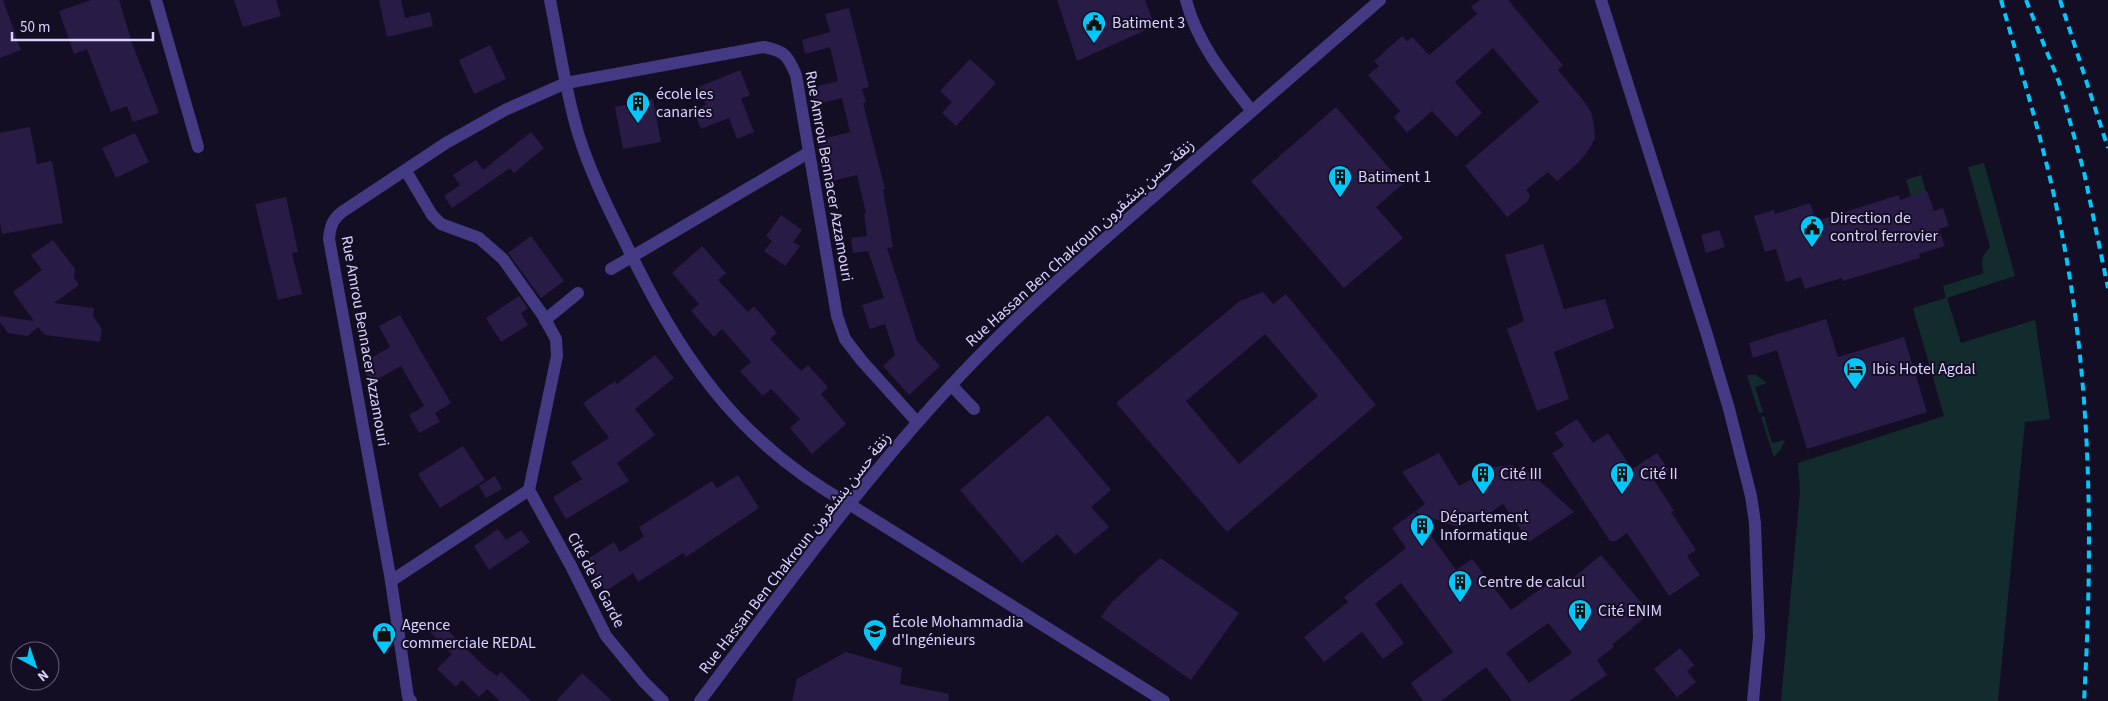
<svg xmlns="http://www.w3.org/2000/svg" width="2108" height="701" font-family="'Source Sans 3','Noto Sans Arabic',sans-serif">
	<style>
		.green { fill: #122c2e }
		.building { fill: #281b45; fill-rule: evenodd }
		.lines { fill: none; stroke-linecap: round; stroke-linejoin: round }
		.minor { stroke: #443a83; stroke-width: 12 }
		.rail { stroke: #01c8fb; stroke-width: 4; stroke-dasharray: 8 6; stroke-linecap: butt }
		.labels { text-anchor: middle; dominant-baseline: central; stroke-width: 4; stroke-linejoin: round; paint-order: stroke }
		.poi-label { font-size: 16px; fill: #dcd2ff; stroke: #140e24; text-anchor: start }
		.street-label { font-size: 16px; fill: #dcd2ff; stroke: #140e24 }
	</style>
	<rect width="100%" height="100%" fill="#140e24"/>
	<!-- green -->
	<g class="green">
		<path d="M 1984,163 L 2015,276 L 1947,298 L 1961,343 L 2035,320 L 2050,419 L 2025,422 L 1998,701 L 1781,701 L 1800,492 L 1798,463 L 1944,416 L 1913,308 L 1946,298 L 1943,286 L 1984,273 C 1980,263 1982,255 1990,247 L 1968,167 Z"/>
		<path d="M 1921,175 L 1926,192 L 1911,197 L 1906,180 Z"/>
		<path d="M 1747,375 L 1756,375 L 1767,383 L 1755,387 L 1763,412 L 1759,413 Z"/>
		<path d="M 1764,416 L 1772,443 L 1785,440 L 1781,449 L 1774,457 L 1761,417 Z"/>
	</g>
	<!-- building -->
	<g class="building">
		<path d="M 0,0 L 3,0 L 21,50 L 0,58 Z"/>
		<path d="M 91,0 L 119,0 L 132,43 L 159,113 L 133,122 L 127,106 L 111,112 L 87,49 L 74,54 L 59,11 Z"/>
		<path d="M 234,0 L 276,0 L 281,16 L 243,27 Z"/>
		<path d="M 379,0 L 401,0 L 405,18 L 430,12 L 433,26 L 387,37 Z"/>
		<path d="M 1057,0 L 1145,0 L 1155,26 L 1077,61 Z"/>
		<path d="M 1480,0 L 1508,0 L 1563,65 L 1558,70 L 1583,100 L 1591,112 L 1594,125 L 1595,138 L 1590,148 L 1579,162 L 1557,181 L 1548,172 L 1526,190 L 1530,195 L 1528,201 L 1507,217 L 1465,166 L 1539,102 L 1493,48 L 1455,82 L 1482,113 L 1456,137 L 1432,111 L 1407,133 L 1394,117 L 1400,111 L 1368,75 L 1379,66 L 1374,61 L 1402,36 L 1407,41 L 1412,37 L 1429,55 L 1477,14 L 1471,7 Z"/>
		<path d="M 849,8 L 869,87 L 862,89 L 866,102 L 863,103 L 885,189 L 883,189 L 893,247 L 887,248 L 917,341 L 940,366 L 909,395 L 883,366 L 895,355 L 885,324 L 870,329 L 862,305 L 884,298 L 868,251 L 853,253 L 851,238 L 867,236 L 864,214 L 866,213 L 857,175 L 828,182 L 818,140 L 850,132 L 842,98 L 815,105 L 810,88 L 838,81 L 830,47 L 805,54 L 802,40 L 830,32 L 825,14 Z"/>
		<path d="M 490,45 L 506,79 L 474,94 L 459,60 Z"/>
		<path d="M 970,59 L 996,83 L 956,126 L 942,113 L 952,102 L 940,91 Z"/>
		<path d="M 740,70 L 750,95 L 741,99 L 754,132 L 737,139 L 729,118 L 701,129 L 693,110 L 706,105 L 699,87 Z"/>
		<path d="M 653,99 L 661,142 L 623,149 L 615,107 Z"/>
		<path d="M 1336,107 L 1403,184 L 1376,207 L 1403,238 L 1344,288 L 1251,181 Z"/>
		<path d="M 30,127 L 37,164 L 52,161 L 63,223 L 2,234 L 0,223 L 0,133 Z"/>
		<path d="M 531,132 L 544,148 L 514,173 L 510,168 L 452,208 L 444,196 L 460,185 L 453,175 L 476,160 L 483,170 Z"/>
		<path d="M 135,133 L 149,162 L 116,178 L 102,148 Z"/>
		<path d="M 1927,191 L 1934,211 L 1943,208 L 1949,226 L 1939,229 L 1945,246 L 1919,254 L 1920,258 L 1843,281 L 1842,278 L 1805,289 L 1801,277 L 1786,282 L 1776,249 L 1765,252 L 1754,216 L 1774,210 L 1775,214 L 1810,203 L 1816,221 L 1899,195 L 1900,200 Z"/>
		<path d="M 286,197 L 298,252 L 292,253 L 302,294 L 278,300 L 255,204 Z"/>
		<path d="M 781,215 L 802,230 L 793,242 L 800,246 L 785,266 L 764,251 L 772,241 L 766,236 Z"/>
		<path d="M 1719,230 L 1725,247 L 1706,253 L 1701,235 Z"/>
		<path d="M 531,236 L 564,281 L 541,298 L 508,253 Z"/>
		<path d="M 53,240 L 75,269 L 74,278 L 79,285 L 54,303 L 94,308 L 93,316 L 102,329 L 100,342 L 45,335 L 38,327 L 28,336 L 8,333 L 0,322 L 0,316 L 34,321 L 13,292 L 42,270 L 31,255 Z"/>
		<path d="M 1543,244 L 1564,309 L 1605,299 L 1614,328 L 1554,352 L 1569,399 L 1537,411 L 1507,329 L 1524,321 L 1505,255 Z"/>
		<path d="M 702,246 L 726,273 L 718,280 L 748,312 L 754,306 L 777,333 L 770,339 L 801,371 L 808,365 L 828,387 L 821,394 L 846,424 L 812,454 L 790,428 L 800,419 L 771,389 L 763,396 L 740,371 L 751,362 L 722,329 L 714,337 L 691,311 L 699,304 L 672,273 Z"/>
		<path d="M 1263,292 L 1273,304 L 1286,294 L 1376,405 L 1227,532 L 1116,403 L 1240,301 ZM 1265,334 L 1318,396 L 1239,464 L 1186,401 Z"/>
		<path d="M 519,296 L 528,308 L 521,313 L 528,325 L 501,342 L 486,318 Z"/>
		<path d="M 400,315 L 451,403 L 435,413 L 440,422 L 419,433 L 409,415 L 424,406 L 401,366 L 371,383 L 361,364 L 390,347 L 379,326 Z"/>
		<path d="M 1826,319 L 1838,357 L 1904,337 L 1927,412 L 1807,449 L 1777,350 L 1753,358 L 1749,343 Z"/>
		<path d="M 655,355 L 674,378 L 635,409 L 655,435 L 617,463 L 629,481 L 566,519 L 553,497 L 582,479 L 571,462 L 609,438 L 583,403 L 615,381 L 617,384 Z"/>
		<path d="M 1048,415 L 1111,490 L 1091,507 L 1109,527 L 1075,555 L 1057,534 L 1022,563 L 960,490 Z"/>
		<path d="M 1577,419 L 1593,443 L 1608,433 L 1632,469 L 1657,453 L 1669,470 L 1654,480 L 1674,511 L 1671,512 L 1696,550 L 1687,556 L 1700,575 L 1669,596 L 1627,533 L 1616,541 L 1610,541 L 1552,453 L 1564,446 L 1555,433 Z"/>
		<path d="M 463,446 L 485,480 L 440,508 L 418,474 Z"/>
		<path d="M 1439,453 L 1459,486 L 1493,467 L 1512,465 L 1531,473 L 1574,512 L 1529,542 L 1503,504 L 1480,519 L 1458,527 L 1414,512 L 1456,570 L 1472,559 L 1511,610 L 1562,574 L 1568,582 L 1601,555 L 1650,613 L 1612,645 L 1614,647 L 1597,660 L 1607,675 L 1569,701 L 1512,701 L 1486,667 L 1441,701 L 1423,701 L 1411,683 L 1453,652 L 1401,583 L 1375,604 L 1404,643 L 1383,659 L 1362,632 L 1324,662 L 1304,637 L 1348,602 L 1344,597 L 1406,548 L 1392,528 L 1425,504 L 1402,472 ZM 1548,623 L 1572,653 L 1529,683 L 1506,653 Z"/>
		<path d="M 738,475 L 759,508 L 686,557 L 683,553 L 638,582 L 633,573 L 606,591 L 586,560 L 614,542 L 620,552 L 644,537 L 639,527 L 712,481 L 717,488 Z"/>
		<path d="M 495,476 L 502,489 L 486,498 L 479,486 Z"/>
		<path d="M 498,529 L 506,540 L 521,530 L 530,542 L 489,570 L 474,546 Z"/>
		<path d="M 1160,558 L 1239,613 L 1191,680 L 1101,617 L 1111,603 Z"/>
		<path d="M 439,622 L 486,668 L 497,676 L 501,672 L 531,701 L 500,701 L 487,689 L 479,697 L 462,680 L 456,687 L 437,669 L 452,654 L 429,631 Z"/>
		<path d="M 1680,648 L 1694,665 L 1687,671 L 1696,682 L 1677,697 L 1654,669 Z"/>
		<path d="M 846,652 L 902,668 L 900,684 L 949,694 L 948,701 L 792,701 L 797,679 Z"/>
		<path d="M 582,673 L 612,701 L 556,701 Z"/>
	</g>
	<g class="lines">
		<!-- minor -->
		<g class="minor">
			<path d="M 156,0 L 198,147"/>
			<path d="M 550,0 C 559,44 565,90 578,133 C 589,169 606,204 623,238 C 678,353 734,440 849,504 L 1164,701"/>
			<path d="M 1186,0 C 1197,43 1225,77 1252,111"/>
			<path d="M 1601,0 L 1707,335 L 1729,409 L 1751,496 L 1755,523 L 1759,637 L 1753,701"/>
			<path d="M 406,171 L 432,215 L 441,224 L 479,238 L 503,259 L 542,314 L 556,339 L 557,356 L 529,490 L 571,566 L 606,636 L 643,681 L 663,701"/>
			<path d="M 611,269 L 808,153"/>
			<path d="M 545,320 L 578,293"/>
			<path d="M 951,385 L 974,409"/>
			<path d="M 391,581 L 529,490"/>
			<path d="M 411,701 L 408,697 L 391,581 L 329,239 C 330,227 332,220 342,212 L 446,143 L 505,110 L 566,83 L 764,47 C 785,51 788,56 796,75 L 837,316 L 845,339 L 862,361 L 917,422"/>
			<path d="M 700,701 C 788,584 873,465 975,360 C 1031,302 1092,250 1153,197 C 1228,131 1304,66 1380,0"/>
		</g>
		<!-- rail -->
		<g class="rail">
			<path d="M 2001,0 C 2023,77 2047,155 2062,234 C 2092,388 2093,545 2084,701"/>
			<path d="M 2026,0 L 2059,82 L 2084,172 L 2108,288"/>
			<path d="M 2060,0 L 2108,148"/>
		</g>
	</g>
	<!-- icons -->
	<defs>
		<g id="civic-pin" transform="scale(1.25)"><path d="M0 17L-7.5 6A9.5 9.5 0 1 1 7.5 6Z" fill="#01c8fb" stroke="#140e24"/><path d="M-.6-6.5H3V-4.5H.6V-3L4-1V1h2V6H-6V1h2V-1L-.6-3ZM-1.2 2.5V6h2.4V2.5Z" fill="#111"/></g>
		<g id="building-pin" transform="scale(1.25)"><path d="M0 17L-7.5 6A9.5 9.5 0 1 1 7.5 6Z" fill="#01c8fb" stroke="#140e24"/><path d="M-4-6H4V6H1V3H-1V6H-4ZM-2.5-4.3h1.7v1.8h-1.7ZM.8-4.3h1.7v1.8H.8ZM-2.5-1h1.7V.8h-1.7ZM.8-1h1.7V.8H.8Z" fill="#111"/></g>
		<g id="hotel-pin" transform="scale(1.25)"><path d="M0 17L-7.5 6A9.5 9.5 0 1 1 7.5 6Z" fill="#01c8fb" stroke="#140e24"/><path d="M-6-4.5h1.5V1H6V5H4.5V3h-9V5H-6ZM-4 0a1.8 1.8 0 1 1 3.6 0ZM.5 0V-2.5h3Q6-2.5 6 0Z" fill="#111"/></g>
		<g id="university-pin" transform="scale(1.25)"><path d="M0 17L-7.5 6A9.5 9.5 0 1 1 7.5 6Z" fill="#01c8fb" stroke="#140e24"/><path d="M0-5L7-2L0 1L-7-2ZM-4 1L0 2.5L4 1V4Q0 6-4 4Z" fill="#111"/></g>
		<g id="shop-pin" transform="scale(1.25)"><path d="M0 17L-7.5 6A9.5 9.5 0 1 1 7.5 6Z" fill="#01c8fb" stroke="#140e24"/><path d="M-5-2.5h2.3a2.7 3.5 0 0 1 5.4 0H5L5.5 6h-11ZM-1.5-2.5h3a1.5 2.3 0 0 0-3 0Z" fill="#111"/></g>
	</defs>
	<g fill-rule="evenodd">
		<use href="#civic-pin" x="1094" y="23"/>
		<use href="#building-pin" x="638" y="103"/>
		<use href="#building-pin" x="1340" y="177"/>
		<use href="#civic-pin" x="1812" y="227"/>
		<use href="#hotel-pin" x="1855" y="369"/>
		<use href="#building-pin" x="1483" y="474"/>
		<use href="#building-pin" x="1622" y="474"/>
		<use href="#building-pin" x="1422" y="526"/>
		<use href="#building-pin" x="1460" y="582"/>
		<use href="#building-pin" x="1580" y="611"/>
		<use href="#university-pin" x="875" y="631"/>
		<use href="#shop-pin" x="384" y="634"/>
	</g>
	<g class="labels">
		<!-- poi labels -->
		<g class="poi-label">
			<text x="1112" y="23">Batiment 3</text>
			<text x="656" y="94">école les<tspan x="656" dy="18">canaries</tspan></text>
			<text x="1358" y="177">Batiment 1</text>
			<text x="1830" y="218">Direction de<tspan x="1830" dy="18">control ferrovier</tspan></text>
			<text x="1872" y="369">Ibis Hotel Agdal</text>
			<text x="1500" y="474">Cité III</text>
			<text x="1640" y="474">Cité II</text>
			<text x="1440" y="517">Département<tspan x="1440" dy="18">Informatique</tspan></text>
			<text x="1478" y="582">Centre de calcul</text>
			<text x="1598" y="611">Cité ENIM</text>
			<text x="892" y="622">École Mohammadia<tspan x="892" dy="18">d'Ingénieurs</tspan></text>
			<text x="402" y="625">Agence<tspan x="402" dy="18">commerciale REDAL</tspan></text>
		</g>
		<!-- street labels -->
		<g class="street-label">
			<text transform="translate(829 176) rotate(80)">Rue Amrou Bennacer Azzamouri</text>
			<text transform="translate(1080 243) rotate(-42)">Rue Hassan Ben Chakroun زنقة حسن بنشقرون</text>
			<text transform="translate(365 341) rotate(80)">Rue Amrou Bennacer Azzamouri</text>
			<text transform="translate(795 553) rotate(-52)">Rue Hassan Ben Chakroun زنقة حسن بنشقرون</text>
			<text transform="translate(596 580) rotate(62)">Cité de la Garde</text>
		</g>
	</g>
	<!-- north arrow -->
	<g transform="translate(35 666) rotate(140)"><circle r="24" fill="#140e24" stroke="#645c7c"/>
	<path d="M0-4L9 19L0 12L-9 19Z" fill="#01c8fb"/>
	<text y="-8" font-size="14" font-weight="bold" text-anchor="middle" fill="#dcd2ff">N</text>
	</g>
	<!-- scale -->
	<path d="M12 32v8h141v-8" fill="none" stroke="#dcd2ff" stroke-width="2.5"/>
	<text x="20" y="32" font-size="15" fill="#dcd2ff" stroke="#140e24" stroke-width="4" paint-order="stroke">50 m</text>
</svg>
